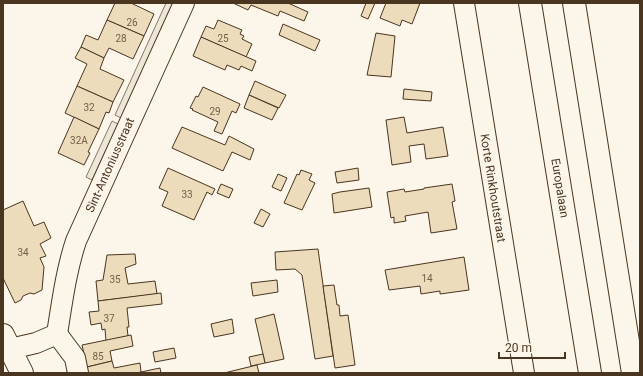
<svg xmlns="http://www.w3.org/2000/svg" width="643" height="376" font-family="Roboto,sans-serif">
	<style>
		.parking { fill: #ede7d9; stroke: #887966 }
		.building { fill: #ecdcbc; stroke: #4a3520 }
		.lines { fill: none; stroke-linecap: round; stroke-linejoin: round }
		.street-casing { stroke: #4a3520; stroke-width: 22 }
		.secondary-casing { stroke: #4a3520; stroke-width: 24 }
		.highway-casing { stroke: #4a3520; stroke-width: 24 }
		.street { stroke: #fbf6e9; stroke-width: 20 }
		.secondary { stroke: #fbf6e9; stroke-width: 22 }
		.highway { stroke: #fbf6e9; stroke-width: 22 }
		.labels { text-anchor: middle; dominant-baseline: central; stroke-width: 3; stroke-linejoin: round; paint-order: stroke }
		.number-label { font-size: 10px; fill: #725f47 }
		.street-label { font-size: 12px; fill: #4a3520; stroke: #fbf6e9 }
	</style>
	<rect width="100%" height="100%" fill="#fbf6e9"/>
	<!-- parking -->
	<g class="parking">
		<path d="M 166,3 L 173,3 L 121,118 L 115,115 Z"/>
		<path d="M 112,121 L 118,124 L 92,180 L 86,177 Z"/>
	</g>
	<!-- building -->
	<g class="building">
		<path d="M 115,3 L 131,3 L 154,14 L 144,36 L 107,20 Z"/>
		<path d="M 233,3 L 288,3 L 308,12 L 304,21 L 280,11 L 278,16 L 251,5 L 248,10 Z"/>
		<path d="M 366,3 L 375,3 L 368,19 L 361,16 Z"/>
		<path d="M 386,3 L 420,3 L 412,24 L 402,20 L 400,26 L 380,18 Z"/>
		<path d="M 107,20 L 144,36 L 133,59 L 109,48 L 104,58 L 81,47 L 86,35 L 98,40 Z"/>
		<path d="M 218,20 L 242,30 L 240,34 L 244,36 L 242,39 L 252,44 L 246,57 L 201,37 L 206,26 L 214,29 Z"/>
		<path d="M 283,24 L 320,40 L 315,51 L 279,35 Z"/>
		<path d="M 376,33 L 395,36 L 391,77 L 367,75 Z"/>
		<path d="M 201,37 L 256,61 L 252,71 L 241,66 L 239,70 L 227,65 L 225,70 L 193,56 Z"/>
		<path d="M 81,47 L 104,58 L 100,69 L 124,80 L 113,102 L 77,86 L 87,64 L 75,58 Z"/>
		<path d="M 255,81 L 286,95 L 279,108 L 249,95 Z"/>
		<path d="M 77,86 L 113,102 L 109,113 L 106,112 L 99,129 L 65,113 Z"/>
		<path d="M 203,87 L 240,104 L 236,113 L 232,111 L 222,134 L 214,131 L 218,122 L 192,110 L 193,109 L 190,108 L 196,96 L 198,97 Z"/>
		<path d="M 404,89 L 432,92 L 431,101 L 403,99 Z"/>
		<path d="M 249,95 L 278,108 L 272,120 L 244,108 Z"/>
		<path d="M 74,117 L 99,129 L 88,152 L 90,153 L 84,165 L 58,153 Z"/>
		<path d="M 404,117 L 407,133 L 443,127 L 448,156 L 426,159 L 424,144 L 409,146 L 411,162 L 392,165 L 386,120 Z"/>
		<path d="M 182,127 L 225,145 L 229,136 L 254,149 L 250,160 L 232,152 L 223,171 L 172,148 Z"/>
		<path d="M 168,168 L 215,189 L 212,195 L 207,192 L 194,220 L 162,206 L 168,192 L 159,188 Z"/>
		<path d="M 358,168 L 359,180 L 337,183 L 335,172 Z"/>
		<path d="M 301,170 L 312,174 L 309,180 L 315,183 L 302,210 L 284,203 L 297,174 L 299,175 Z"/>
		<path d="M 278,174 L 287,178 L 281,191 L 272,187 Z"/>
		<path d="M 221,184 L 233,189 L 229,198 L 217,193 Z"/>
		<path d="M 452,184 L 455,201 L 452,202 L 457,229 L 431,233 L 428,212 L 405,216 L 406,221 L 394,223 L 394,217 L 391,218 L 387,192 L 404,189 L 405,192 L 424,189 L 424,188 Z"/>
		<path d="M 369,188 L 372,207 L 334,213 L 332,194 L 340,192 Z"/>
		<path d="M 23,201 L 34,226 L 44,222 L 51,238 L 40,244 L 46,256 L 40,258 L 44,267 L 42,290 L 34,294 L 30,293 L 23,296 L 21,300 L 15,303 L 3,278 L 3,210 Z"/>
		<path d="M 261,209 L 270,214 L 263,227 L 254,223 Z"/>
		<path d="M 318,249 L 333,356 L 315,359 L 302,275 L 295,269 L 276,270 L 275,252 Z"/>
		<path d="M 135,254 L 136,264 L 125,268 L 128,284 L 155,281 L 157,294 L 98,301 L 96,281 L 103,280 L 107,255 Z"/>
		<path d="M 464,257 L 469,290 L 440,294 L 440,291 L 421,294 L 420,286 L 389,290 L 385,270 Z"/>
		<path d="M 277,280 L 278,292 L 253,296 L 251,283 Z"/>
		<path d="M 334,285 L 337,305 L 339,305 L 340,316 L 348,315 L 355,365 L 335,368 L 323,286 Z"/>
		<path d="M 161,293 L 162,304 L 127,308 L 129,327 L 127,327 L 128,336 L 106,341 L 105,329 L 102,330 L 101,323 L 91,325 L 89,312 L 99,311 L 98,301 Z"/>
		<path d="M 274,314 L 284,359 L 265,363 L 255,319 Z"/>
		<path d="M 232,319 L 234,333 L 214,337 L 211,324 Z"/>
		<path d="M 131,335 L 133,346 L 110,351 L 112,361 L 87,367 L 82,345 Z"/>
		<path d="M 174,348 L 176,358 L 155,362 L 153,352 Z"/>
		<path d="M 263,354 L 265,363 L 251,366 L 249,357 Z"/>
		<path d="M 112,361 L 114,368 L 140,363 L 141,372 L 137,373 L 88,373 L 87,367 Z"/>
		<path d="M 257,365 L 259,373 L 224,373 Z"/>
		<path d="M 160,368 L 161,373 L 137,373 L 141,372 Z"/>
	</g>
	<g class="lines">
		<!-- street casing -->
		<g class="street-casing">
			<g id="street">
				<path d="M 464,3 L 524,373"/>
				<path d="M 57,334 L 75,358 L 78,373"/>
				<path d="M 10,349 L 36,343 L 57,334 C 62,303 66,271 76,241 L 184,3"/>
			</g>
		</g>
		<!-- secondary casing -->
		<g class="secondary-casing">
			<path id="secondary" d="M 3,335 L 22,373"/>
		</g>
		<!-- highway casing -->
		<g class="highway-casing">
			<g id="highway">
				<path d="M 530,3 L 590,373"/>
				<path d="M 574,3 L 633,373"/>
			</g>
		</g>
		<!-- street -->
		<use href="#street" class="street"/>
		<!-- secondary -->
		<use href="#secondary" class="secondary"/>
		<!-- highway -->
		<use href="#highway" class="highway"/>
	</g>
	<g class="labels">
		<!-- number labels -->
		<g class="number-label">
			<text x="132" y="22">26</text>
			<text x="121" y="38">28</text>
			<text x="223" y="38">25</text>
			<text x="89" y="107">32</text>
			<text x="215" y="111">29</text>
			<text x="79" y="140">32A</text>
			<text x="187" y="194">33</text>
			<text x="23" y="252">34</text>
			<text x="427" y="278">14</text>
			<text x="115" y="279">35</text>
			<text x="109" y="318">37</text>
			<text x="98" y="356">85</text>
		</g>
		<!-- street labels -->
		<g class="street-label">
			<text transform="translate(110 165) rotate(-66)">Sint-Antoniusstraat</text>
			<text transform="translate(493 188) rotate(81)">Korte Rinkhoutstraat</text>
			<text transform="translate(560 188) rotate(81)">Europalaan</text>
		</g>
	</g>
	<!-- border -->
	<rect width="643" height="376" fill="none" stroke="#4a3520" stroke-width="8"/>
	<!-- scale -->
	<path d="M499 352v6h66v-6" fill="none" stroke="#4a3520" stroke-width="2"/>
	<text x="505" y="352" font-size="12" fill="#4a3520" stroke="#fbf6e9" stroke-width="3" paint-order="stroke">20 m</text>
</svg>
